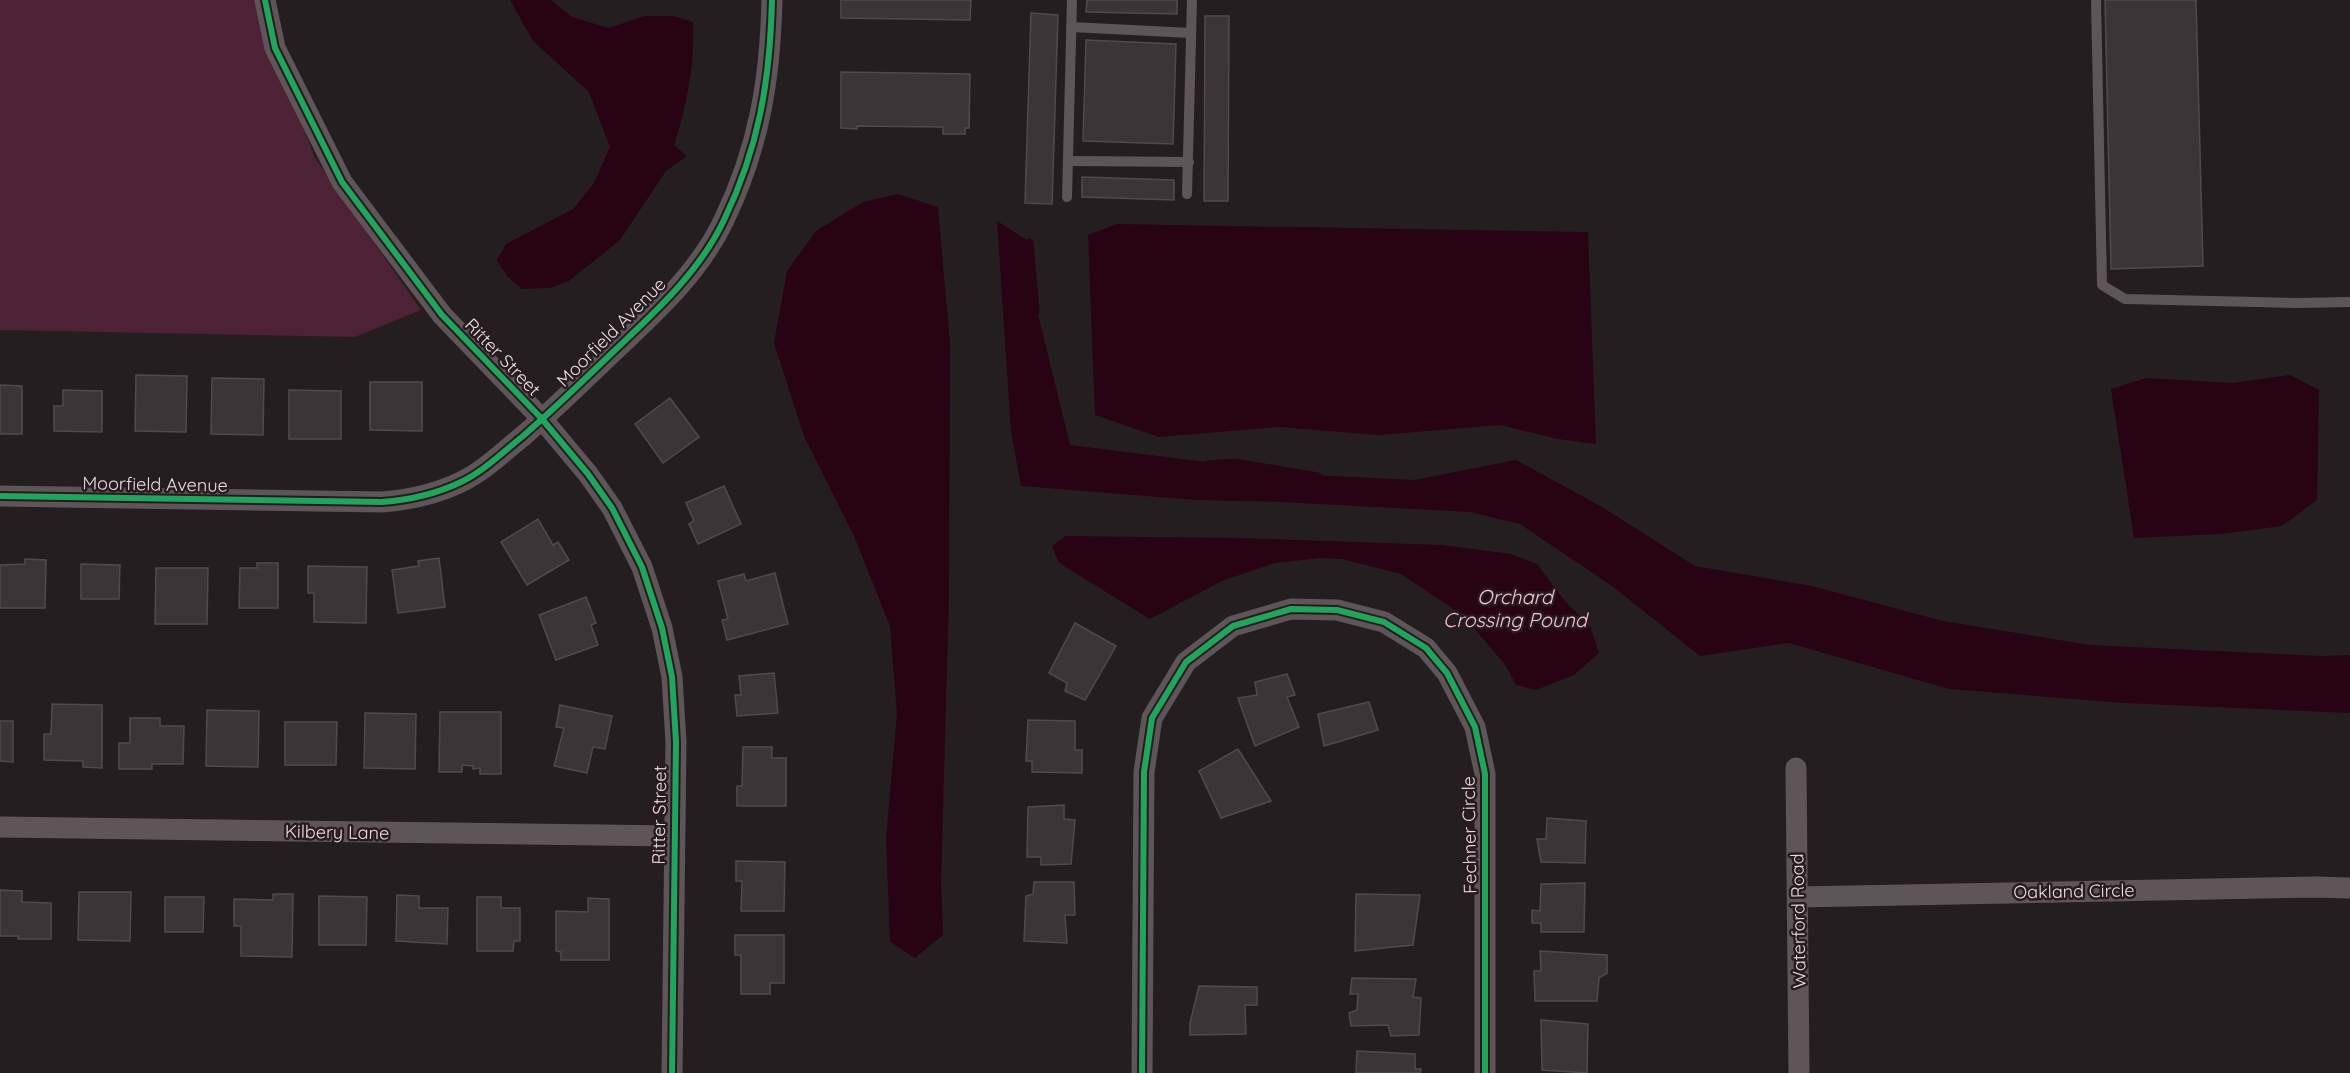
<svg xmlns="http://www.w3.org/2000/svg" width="2350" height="1073" font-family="Quicksand,sans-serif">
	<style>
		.green { fill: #4d2136 }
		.water { fill: #280314 }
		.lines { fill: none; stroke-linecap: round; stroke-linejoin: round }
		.stream { stroke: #280314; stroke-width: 7 }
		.building { fill: #3b3538; stroke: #504a4d; stroke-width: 1.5 }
		.service { stroke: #5e5558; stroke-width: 10 }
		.minor { stroke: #5e5558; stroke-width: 21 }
		.cycleway-casing { stroke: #281b20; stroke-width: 10 }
		.cycleway { stroke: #20a55d; stroke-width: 6 }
		.labels { text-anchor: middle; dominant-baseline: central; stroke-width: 5; stroke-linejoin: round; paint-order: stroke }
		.street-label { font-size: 18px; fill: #e8dfe2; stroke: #281b20 }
		.water-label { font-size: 20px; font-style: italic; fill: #f7c2d7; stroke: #281b20 }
	</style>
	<rect width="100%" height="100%" fill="#251e21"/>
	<!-- green -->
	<path class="green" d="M 0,0 L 255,0 L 315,158 L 421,310 L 355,337 L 0,330 Z"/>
	<!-- water -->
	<g class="water">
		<path d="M 510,0 L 551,0 L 572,17 L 609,28 L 644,16 L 673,16 L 693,22 C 695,65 687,105 674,145 L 687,156 L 666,171 L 620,240 L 569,281 L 550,288 L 522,289 L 507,276 L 497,260 L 506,244 L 573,209 L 594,183 L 610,147 L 589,92 L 533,41 Z"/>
		<path d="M 898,194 L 938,207 L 950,343 L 949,595 L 941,882 L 943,935 L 915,958 L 890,942 L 886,838 L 897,714 L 890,626 L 854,536 L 804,436 L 774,343 L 787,271 L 816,231 L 863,202 Z"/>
		<path d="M 997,221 L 1030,242 L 1035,302 L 1070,445 L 1311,475 L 1414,480 L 1516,460 L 1602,507 L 1695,566 L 1812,586 L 1943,621 L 2090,645 L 2321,656 L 2350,655 L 2350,713 L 2124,703 L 1949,689 L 1789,643 L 1700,656 L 1612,586 L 1520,524 L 1470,512 L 1281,502 L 1196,500 L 1021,486 L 1011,432 Z"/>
		<path d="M 1117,224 L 1588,232 L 1596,444 L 1558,439 L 1500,425 L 1379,435 L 1278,427 L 1159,437 L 1095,415 L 1088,235 Z"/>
		<path d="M 2290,375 L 2319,390 L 2317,500 L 2282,526 L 2221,534 L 2134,538 L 2111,389 L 2146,378 L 2232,383 Z"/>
		<path d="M 1065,536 L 1243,538 L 1442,545 L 1511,554 L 1537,564 L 1564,600 L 1591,628 L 1599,653 L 1574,675 L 1536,690 L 1516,685 L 1506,666 L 1464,616 L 1401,574 L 1342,559 L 1320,558 L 1275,563 L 1222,581 L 1150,619 L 1059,563 L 1052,546 Z"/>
	</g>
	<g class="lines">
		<!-- stream -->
		<g class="stream">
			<path d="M 1030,242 L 1036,311"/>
			<path d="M 1208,464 L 1235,462 L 1318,476"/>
		</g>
	</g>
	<!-- building -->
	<g class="building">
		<path d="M 841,0 L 971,0 L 970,20 L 841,18 Z"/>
		<path d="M 1087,0 L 1177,0 L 1177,14 L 1086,12 Z"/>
		<path d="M 2105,0 L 2196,0 L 2203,266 L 2111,269 Z"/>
		<path d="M 1031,13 L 1058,15 L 1052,204 L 1025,203 Z"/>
		<path d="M 1205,16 L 1229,16 L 1228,201 L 1204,201 Z"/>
		<path d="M 1086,40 L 1176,44 L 1173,144 L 1083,141 Z"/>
		<path d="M 841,72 L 970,74 L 969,128 L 965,128 L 965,134 L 943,134 L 943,127 L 857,126 L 857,129 L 841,128 Z"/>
		<path d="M 1082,177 L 1174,180 L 1174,200 L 1082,197 Z"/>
		<path d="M 136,375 L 187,376 L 186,432 L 135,431 Z"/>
		<path d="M 212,378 L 264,379 L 263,435 L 211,434 Z"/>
		<path d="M 370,382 L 422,382 L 422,431 L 370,430 Z"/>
		<path d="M 0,385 L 22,386 L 22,434 L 0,434 Z"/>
		<path d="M 63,390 L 102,391 L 102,432 L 54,431 L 54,406 L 63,406 Z"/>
		<path d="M 289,390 L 341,391 L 341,439 L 289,439 Z"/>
		<path d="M 670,398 L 699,437 L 663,463 L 635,424 Z"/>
		<path d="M 724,486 L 741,524 L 698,544 L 689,524 L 694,521 L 686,503 Z"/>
		<path d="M 538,519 L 553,545 L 558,542 L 569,560 L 527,585 L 501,542 Z"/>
		<path d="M 439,558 L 445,607 L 398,613 L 392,570 L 419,566 L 418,561 Z"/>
		<path d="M 25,559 L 46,560 L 45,608 L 0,608 L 0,565 L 25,564 Z"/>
		<path d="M 257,563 L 278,563 L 278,608 L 239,608 L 240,568 L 257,568 Z"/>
		<path d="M 81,564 L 120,565 L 119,599 L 81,599 Z"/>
		<path d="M 308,566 L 367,567 L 366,623 L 314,622 L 314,593 L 308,593 Z"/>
		<path d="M 156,568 L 208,568 L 207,624 L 155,624 Z"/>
		<path d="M 775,573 L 788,624 L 727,640 L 722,620 L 728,619 L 718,581 L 744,574 L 746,581 Z"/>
		<path d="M 586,597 L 596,623 L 591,625 L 598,645 L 556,660 L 539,615 Z"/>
		<path d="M 1075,623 L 1116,646 L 1085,700 L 1065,691 L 1067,683 L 1049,673 Z"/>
		<path d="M 774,673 L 778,713 L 737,716 L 735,695 L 741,695 L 739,676 Z"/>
		<path d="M 1287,674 L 1295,695 L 1287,697 L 1299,727 L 1255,746 L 1238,698 L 1257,695 L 1255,682 Z"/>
		<path d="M 1369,702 L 1378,730 L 1324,746 L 1318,714 Z"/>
		<path d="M 52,704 L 102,705 L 102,768 L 83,767 L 83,761 L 44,760 L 44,734 L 51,734 Z"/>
		<path d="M 560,705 L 612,716 L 605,749 L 593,747 L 587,773 L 554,766 L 564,728 L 556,727 Z"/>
		<path d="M 207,710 L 259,711 L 258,767 L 206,766 Z"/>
		<path d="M 440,712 L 501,712 L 501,774 L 480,774 L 480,768 L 473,769 L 473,766 L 462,765 L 462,772 L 439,772 Z"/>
		<path d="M 365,713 L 416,714 L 415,769 L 364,768 Z"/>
		<path d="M 130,718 L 160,718 L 160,726 L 184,726 L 183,764 L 152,764 L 152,769 L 119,769 L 119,743 L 130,743 Z"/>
		<path d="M 1028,720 L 1075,721 L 1075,750 L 1082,750 L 1082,773 L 1032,772 L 1032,761 L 1026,761 Z"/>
		<path d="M 0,721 L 13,721 L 13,762 L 0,761 Z"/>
		<path d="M 285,722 L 337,722 L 336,765 L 285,765 Z"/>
		<path d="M 743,747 L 772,747 L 772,758 L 786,758 L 786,806 L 737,806 L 737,786 L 742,786 Z"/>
		<path d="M 1238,749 L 1271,801 L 1221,818 L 1199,771 Z"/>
		<path d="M 1064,805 L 1064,819 L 1075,820 L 1071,864 L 1041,865 L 1041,857 L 1027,857 L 1028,807 Z"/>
		<path d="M 1547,818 L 1586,821 L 1585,863 L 1541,862 L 1537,839 L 1546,839 Z"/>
		<path d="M 736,861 L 785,862 L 784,911 L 741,911 L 742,881 L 736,881 Z"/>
		<path d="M 1034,882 L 1074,882 L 1075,915 L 1065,915 L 1067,943 L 1024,941 L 1026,896 L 1033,894 Z"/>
		<path d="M 1585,883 L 1584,932 L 1541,932 L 1541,923 L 1532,923 L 1532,910 L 1540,911 L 1541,884 Z"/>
		<path d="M 0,890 L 22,891 L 22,902 L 51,903 L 51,939 L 18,939 L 19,936 L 0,936 Z"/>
		<path d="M 79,892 L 131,892 L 130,941 L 78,940 Z"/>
		<path d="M 273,894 L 293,894 L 292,957 L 241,956 L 241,926 L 234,926 L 234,899 L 273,900 Z"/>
		<path d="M 1356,894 L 1420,895 L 1413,945 L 1355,951 Z"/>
		<path d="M 397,895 L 419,896 L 419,908 L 448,908 L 447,944 L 396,941 Z"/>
		<path d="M 319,896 L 367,897 L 366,945 L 319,945 Z"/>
		<path d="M 165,897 L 204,897 L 203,932 L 165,932 Z"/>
		<path d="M 477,897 L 501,897 L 501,908 L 520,908 L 520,941 L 514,941 L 513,951 L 477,951 Z"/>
		<path d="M 588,898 L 609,899 L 609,960 L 561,960 L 561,952 L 556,951 L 556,911 L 588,912 Z"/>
		<path d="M 735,935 L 784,935 L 784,983 L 770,983 L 770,994 L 741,994 L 741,955 L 735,955 Z"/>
		<path d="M 1540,951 L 1607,955 L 1607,973 L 1599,978 L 1597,1001 L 1535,1001 L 1534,971 L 1541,971 Z"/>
		<path d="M 1352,978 L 1416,979 L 1413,997 L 1421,998 L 1419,1035 L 1391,1036 L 1388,1025 L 1351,1026 L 1349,1013 L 1357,1010 L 1358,994 L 1350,994 Z"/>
		<path d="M 1199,986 L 1257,987 L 1257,1005 L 1245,1005 L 1246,1034 L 1190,1035 L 1190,1023 Z"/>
		<path d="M 1541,1020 L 1588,1024 L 1587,1073 L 1542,1070 Z"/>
		<path d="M 1357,1051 L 1415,1054 L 1415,1069 L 1421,1069 L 1420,1073 L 1356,1073 Z"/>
	</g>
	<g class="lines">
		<!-- service -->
		<g class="service">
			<path d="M 2096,0 L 2102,285 L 2125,299 L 2296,303 L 2350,302"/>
			<path d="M 1071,27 L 1191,33"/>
			<path d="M 1069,161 L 1189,162"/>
			<path d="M 1187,194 L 1192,0"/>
			<path d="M 1067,197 L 1072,0"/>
		</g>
		<!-- minor -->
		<g class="minor">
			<path d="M 265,0 L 275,48 L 342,182 L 442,315 L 542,419 L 588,474 L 612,508 L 642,567 L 662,628 L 672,677 L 676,742 L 672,1073"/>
			<path d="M 0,496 L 382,502 C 409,500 436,494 461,482 C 484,471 503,452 523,436 C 554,409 583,381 613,352 C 654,313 699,273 724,220 C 759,147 770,81 772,0"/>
			<path d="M 1796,768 L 1799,1073"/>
			<path d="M 0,827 L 674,836"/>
			<path d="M 1798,897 L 2315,887 L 2350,888"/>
			<path d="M 1142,1073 L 1144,772 L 1152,718 L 1186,662 L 1233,626 L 1291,609 L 1337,610 L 1384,622 L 1426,648 L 1447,673 L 1475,727 L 1485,774 L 1485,1073"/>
		</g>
		<!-- cycleway casing -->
		<g class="cycleway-casing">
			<g id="cycleway">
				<path d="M 265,0 L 275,48 L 342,182 L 442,315 L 542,419 L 588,474 L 612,508 L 642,567 L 662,628 L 672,677 L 676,742 L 672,1073"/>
				<path d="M 0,496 L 382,502 C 409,500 436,494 461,482 C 484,471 503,452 523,436 C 554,409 583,381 613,352 C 654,313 699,273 724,220 C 759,147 770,81 772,0"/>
				<path d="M 1142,1073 L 1144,772 L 1152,718 L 1186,662 L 1233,626 L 1291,609 L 1337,610 L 1384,622 L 1426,648 L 1447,673 L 1475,727 L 1485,774 L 1485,1073"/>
			</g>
		</g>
		<!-- cycleway -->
		<use href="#cycleway" class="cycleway"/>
	</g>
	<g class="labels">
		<!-- street labels -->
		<g class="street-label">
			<text transform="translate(611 332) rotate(-45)">Moorfield Avenue</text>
			<text transform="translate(503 357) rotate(46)">Ritter Street</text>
			<text transform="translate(155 484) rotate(1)">Moorfield Avenue</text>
			<text transform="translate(659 815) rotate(-89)">Ritter Street</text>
			<text transform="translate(337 832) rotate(1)">Kilbery Lane</text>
			<text transform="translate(1469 835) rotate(-91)">Fechner Circle</text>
			<text transform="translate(2074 891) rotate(-1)">Oakland Circle</text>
			<text transform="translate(1798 921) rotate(-91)">Waterford Road</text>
		</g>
		<!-- water labels -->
		<g class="water-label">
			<text x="1515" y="596">Orchard<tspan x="1515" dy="23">Crossing Pound</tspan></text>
		</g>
	</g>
</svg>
